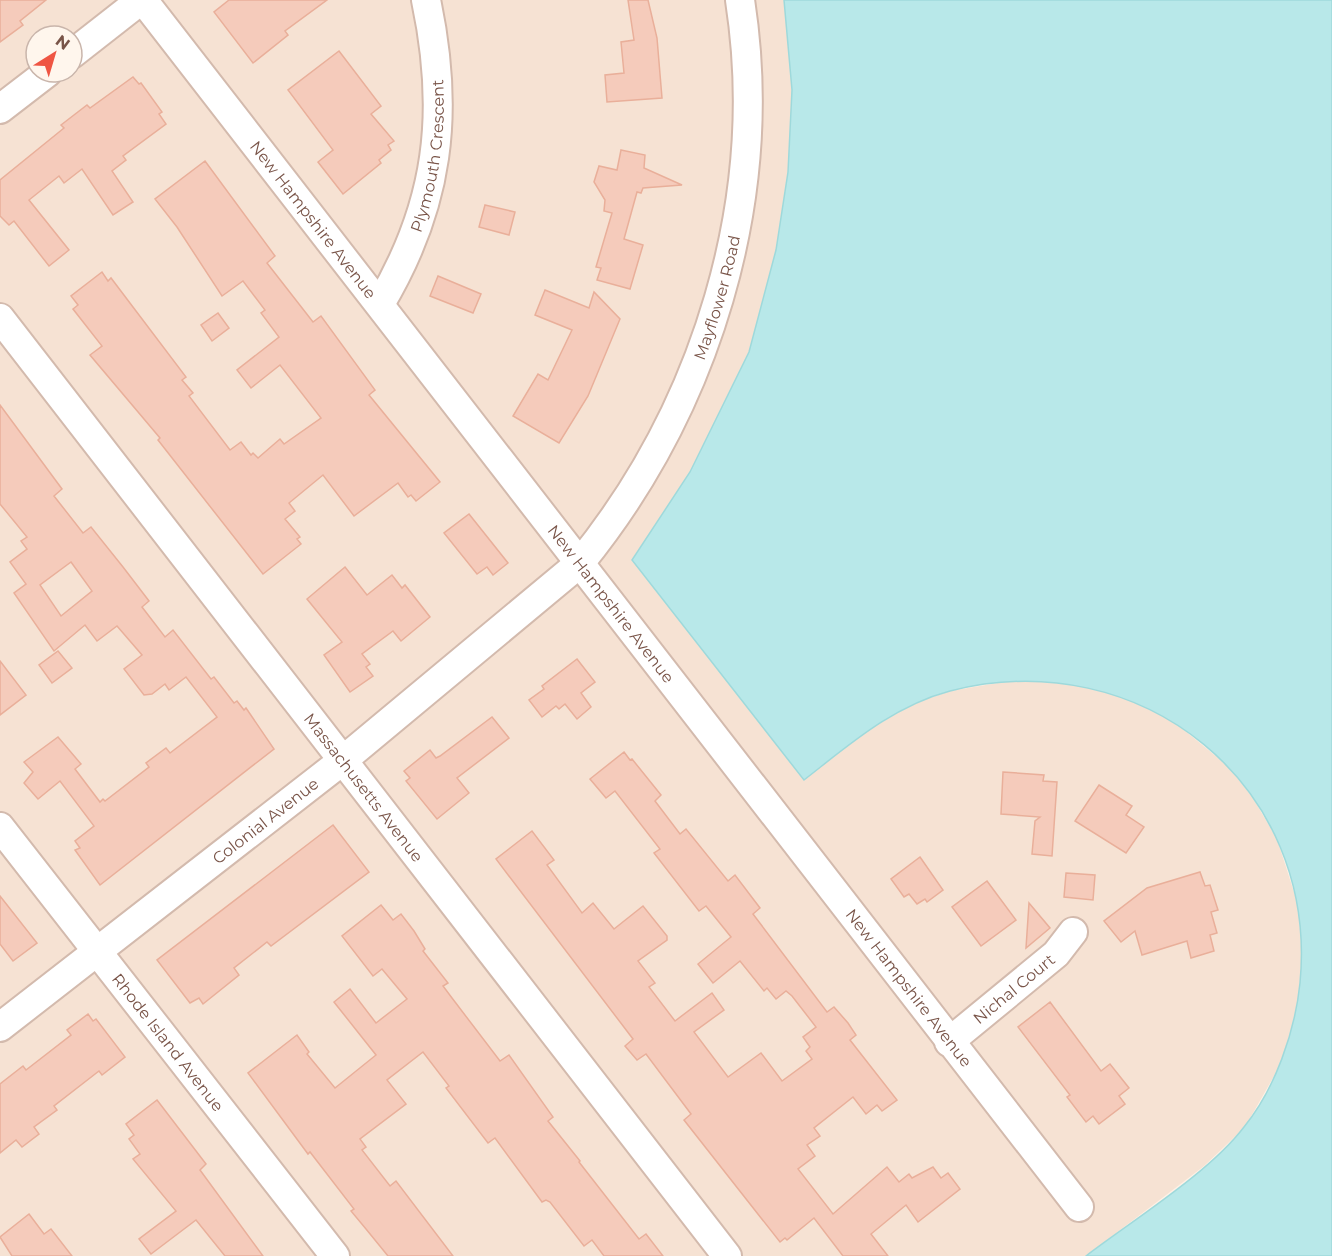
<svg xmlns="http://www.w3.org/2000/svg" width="1332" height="1256" font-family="Montserrat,sans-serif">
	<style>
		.residential { fill: #f6e2d3; fill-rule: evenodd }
		.water { fill: #b8e8e9; stroke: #9ed9db; stroke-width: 1.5 }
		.building { fill: #f5cbbb; stroke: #e9af9a; stroke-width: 1.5; fill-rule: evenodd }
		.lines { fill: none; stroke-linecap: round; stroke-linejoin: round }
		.minor-casing { stroke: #d3baad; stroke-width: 32 }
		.minor { stroke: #fff; stroke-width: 28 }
		.labels { text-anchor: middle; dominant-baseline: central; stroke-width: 4.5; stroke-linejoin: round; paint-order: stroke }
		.street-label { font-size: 16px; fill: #795448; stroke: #fff6ed }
	</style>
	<rect width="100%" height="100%" fill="#fef1e6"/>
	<!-- residential -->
	<path class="residential" d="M 0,0 L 784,0 L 792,90 L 788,172 L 776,250 L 749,352 L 690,472 L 632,561 L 872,728 L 913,704 L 950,691 L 1016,680 L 1063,682 L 1110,692 L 1145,706 L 1178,725 L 1229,767 L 1253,798 L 1277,839 L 1300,911 L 1303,950 L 1298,1007 L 1282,1062 L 1245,1127 L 1204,1166 L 1086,1256 L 0,1256 ZM 36,36 L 72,36 L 72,72 L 36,72 Z"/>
	<!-- water -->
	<path class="water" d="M 784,0 L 1332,0 L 1332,1256 L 1086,1256 C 1133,1220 1209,1173 1244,1127 C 1275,1089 1295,1032 1300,983 C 1319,785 1141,642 950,691 C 893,706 849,745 804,780 L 632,560 L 690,472 L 749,352 L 776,250 L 788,172 L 792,90 Z"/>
	<!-- building -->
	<g class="building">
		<path d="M 0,0 L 46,0 L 20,21 L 23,25 L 0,42 Z"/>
		<path d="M 229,0 L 327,0 L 285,31 L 288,35 L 253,63 L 214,12 Z"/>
		<path d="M 628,0 L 648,0 L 657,38 L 662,98 L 607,102 L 605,75 L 624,73 L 621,42 L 634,40 Z"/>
		<path d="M 339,51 L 381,106 L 371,114 L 394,141 L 388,145 L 391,150 L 379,160 L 381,163 L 343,194 L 318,162 L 333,150 L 288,90 Z"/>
		<path d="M 133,77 L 139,84 L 141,83 L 162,112 L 159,114 L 166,124 L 123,156 L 126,160 L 112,171 L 133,202 L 113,215 L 82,169 L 64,183 L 59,176 L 29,200 L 69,250 L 49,266 L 14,221 L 9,225 L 0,216 L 0,180 L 64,128 L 61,125 L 87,105 L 90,108 Z"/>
		<path d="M 621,150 L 645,155 L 644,168 L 682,185 L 643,188 L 641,193 L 637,192 L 624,239 L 643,245 L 630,289 L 597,280 L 601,268 L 596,267 L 612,213 L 604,211 L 605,200 L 594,182 L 599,166 L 617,170 Z"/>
		<path d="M 205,161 L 275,256 L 267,263 L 313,322 L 321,316 L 375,390 L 369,395 L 440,482 L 416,501 L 411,495 L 408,497 L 398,483 L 354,516 L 323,475 L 289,503 L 295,511 L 285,519 L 300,537 L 297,539 L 301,544 L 263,574 L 158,440 L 160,438 L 90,355 L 102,346 L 73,309 L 78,305 L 71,296 L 102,272 L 108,281 L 111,278 L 186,377 L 182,380 L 193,393 L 189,396 L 230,450 L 241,442 L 251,455 L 253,453 L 258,458 L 280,439 L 284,444 L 321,418 L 280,365 L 251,388 L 237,370 L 279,337 L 261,313 L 265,310 L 243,281 L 222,296 L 177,227 L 155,199 Z"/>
		<path d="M 485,205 L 515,212 L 509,235 L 479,227 Z"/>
		<path d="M 438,276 L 481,294 L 473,313 L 430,296 Z"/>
		<path d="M 545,290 L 589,308 L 594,292 L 620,319 L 588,396 L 559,443 L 513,416 L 538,374 L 548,380 L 572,330 L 535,315 Z"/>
		<path d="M 218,313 L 229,328 L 212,341 L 201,325 Z"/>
		<path d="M 0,405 L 62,489 L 54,496 L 83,533 L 91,527 L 123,567 L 149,601 L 142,607 L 165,637 L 173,630 L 211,679 L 214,677 L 234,703 L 237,701 L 244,710 L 246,708 L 274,749 L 100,885 L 75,850 L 80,848 L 75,841 L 94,826 L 60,781 L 38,799 L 24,783 L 33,772 L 24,762 L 58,737 L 81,764 L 75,769 L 100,802 L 103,799 L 105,801 L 149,767 L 146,763 L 166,748 L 170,753 L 217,717 L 186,677 L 169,690 L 165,684 L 152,694 L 144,695 L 124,669 L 142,655 L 117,626 L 97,641 L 85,625 L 54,651 L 14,593 L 26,584 L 10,562 L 27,549 L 21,541 L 27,537 L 0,504 ZM 71,562 L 92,591 L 61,616 L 40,585 Z"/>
		<path d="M 469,514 L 508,563 L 493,575 L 487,567 L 477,574 L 444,533 Z"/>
		<path d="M 345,567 L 367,595 L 392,575 L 402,588 L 405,585 L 430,617 L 401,641 L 393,631 L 362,654 L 370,664 L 366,667 L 373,676 L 350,692 L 324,655 L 342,642 L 307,599 Z"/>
		<path d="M 58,651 L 72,668 L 52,683 L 39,665 Z"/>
		<path d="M 577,659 L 595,682 L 581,693 L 591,707 L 577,719 L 565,704 L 559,709 L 556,706 L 542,717 L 529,700 L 544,689 L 542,686 Z"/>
		<path d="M 0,661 L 26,695 L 0,715 Z"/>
		<path d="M 492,717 L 509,738 L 457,778 L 469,793 L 437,819 L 406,781 L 410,778 L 404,771 L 430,750 L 436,758 L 440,756 Z"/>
		<path d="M 624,752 L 630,760 L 632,759 L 661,795 L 655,801 L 680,834 L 686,829 L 728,881 L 735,875 L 760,908 L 753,914 L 827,1012 L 834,1007 L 848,1023 L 856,1035 L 850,1040 L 897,1100 L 882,1111 L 877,1105 L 866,1114 L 853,1097 L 814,1128 L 820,1136 L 807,1145 L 815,1156 L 798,1169 L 833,1214 L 887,1167 L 899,1182 L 909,1174 L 912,1178 L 933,1167 L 941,1178 L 948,1173 L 960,1189 L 918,1222 L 906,1205 L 871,1234 L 888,1256 L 843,1256 L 814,1218 L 787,1240 L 785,1238 L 780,1242 L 684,1120 L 691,1114 L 646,1054 L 637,1060 L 625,1046 L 633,1039 L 496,859 L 532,831 L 554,860 L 547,865 L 582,913 L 593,903 L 614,929 L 643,906 L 667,936 L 667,940 L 638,961 L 655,983 L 649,987 L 675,1021 L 712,993 L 724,1010 L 694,1032 L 728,1077 L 761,1053 L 782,1081 L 812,1059 L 806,1051 L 810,1047 L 803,1037 L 816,1027 L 792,996 L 786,991 L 776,999 L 767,988 L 764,991 L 740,961 L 713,983 L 698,964 L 731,937 L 706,906 L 699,911 L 654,853 L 660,849 L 615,791 L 606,798 L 590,779 Z"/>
		<path d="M 1003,772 L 1044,775 L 1043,781 L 1057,782 L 1052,856 L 1032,854 L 1035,821 L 1040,817 L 1001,814 Z"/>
		<path d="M 1099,785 L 1132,806 L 1126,815 L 1144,827 L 1126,853 L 1075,821 Z"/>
		<path d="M 333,825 L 369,872 L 271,946 L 267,942 L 234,968 L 239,975 L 203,1004 L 199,998 L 190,1003 L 157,960 Z"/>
		<path d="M 920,857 L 943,890 L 927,902 L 925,899 L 917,904 L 909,894 L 904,897 L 891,879 Z"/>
		<path d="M 1200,872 L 1205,886 L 1210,885 L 1218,910 L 1211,912 L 1217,933 L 1210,935 L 1214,951 L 1191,958 L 1187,941 L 1142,955 L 1135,931 L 1121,942 L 1104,921 L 1147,888 Z"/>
		<path d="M 1066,873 L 1095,875 L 1093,900 L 1064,897 Z"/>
		<path d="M 987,881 L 1016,920 L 981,946 L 952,907 Z"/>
		<path d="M 0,896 L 37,943 L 13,961 L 0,944 Z"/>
		<path d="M 1029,903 L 1050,928 L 1026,948 Z"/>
		<path d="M 381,905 L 393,920 L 401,914 L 414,931 L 425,949 L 423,951 L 448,983 L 443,986 L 452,998 L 500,1061 L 509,1055 L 553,1117 L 548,1121 L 580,1161 L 579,1162 L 639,1239 L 646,1234 L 663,1256 L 604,1256 L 592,1240 L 584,1246 L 550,1202 L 546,1200 L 542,1202 L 495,1138 L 488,1143 L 446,1088 L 449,1086 L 423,1052 L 387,1080 L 406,1104 L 360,1139 L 366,1147 L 362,1150 L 390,1186 L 396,1181 L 453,1256 L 388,1256 L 366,1229 L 351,1211 L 354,1209 L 310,1152 L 308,1154 L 248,1073 L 297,1035 L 309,1052 L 307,1054 L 335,1088 L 376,1055 L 334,1002 L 350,989 L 376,1023 L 407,999 L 382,969 L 373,976 L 342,936 Z"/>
		<path d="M 1050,1002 L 1101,1071 L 1110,1064 L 1129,1088 L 1119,1096 L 1125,1104 L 1099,1124 L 1093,1116 L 1086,1122 L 1067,1097 L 1070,1095 L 1018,1027 Z"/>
		<path d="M 88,1014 L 93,1021 L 96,1019 L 125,1057 L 102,1075 L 99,1071 L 54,1106 L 57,1110 L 34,1127 L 39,1134 L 22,1147 L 16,1140 L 0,1153 L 0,1084 L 23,1066 L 26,1070 L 71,1035 L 67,1030 Z"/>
		<path d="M 157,1100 L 206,1164 L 200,1170 L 263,1256 L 225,1256 L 196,1220 L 151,1254 L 139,1239 L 176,1211 L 133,1159 L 140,1154 L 129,1139 L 134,1135 L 126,1124 Z"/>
		<path d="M 29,1214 L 44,1234 L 51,1229 L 72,1256 L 12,1256 L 0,1237 Z"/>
	</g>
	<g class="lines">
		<!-- minor casing -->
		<g class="minor-casing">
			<g id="minor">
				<path id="s1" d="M 143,0 L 1079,1207"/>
				<path d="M 72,54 L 141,0"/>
				<path d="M 0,109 L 48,72"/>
				<path id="s2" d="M 380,304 C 439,205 450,113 426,0"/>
				<path id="s3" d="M 0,318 L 727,1256"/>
				<path id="s4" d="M 0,827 L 335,1256"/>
				<path id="s5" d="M 0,1027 L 342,761 L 580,563 C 706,408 771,200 740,0"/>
				<path id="s6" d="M 949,1042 L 1056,954 L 1073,932"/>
			</g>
		</g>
		<!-- minor -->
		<use href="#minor" class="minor"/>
	</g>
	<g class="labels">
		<!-- street labels -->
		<g class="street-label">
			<text stroke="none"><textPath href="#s2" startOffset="158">Plymouth Crescent</textPath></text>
			<text stroke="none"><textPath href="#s1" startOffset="278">New Hampshire Avenue</textPath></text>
			<text stroke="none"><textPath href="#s5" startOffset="1044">Mayflower Road</textPath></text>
			<text stroke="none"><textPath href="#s1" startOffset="764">New Hampshire Avenue</textPath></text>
			<text stroke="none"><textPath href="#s3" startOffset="594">Massachusetts Avenue</textPath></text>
			<text stroke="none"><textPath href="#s5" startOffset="336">Colonial Avenue</textPath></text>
			<text stroke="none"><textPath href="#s1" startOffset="1250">New Hampshire Avenue</textPath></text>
			<text stroke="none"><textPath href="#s6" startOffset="84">Nichal Court</textPath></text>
			<text stroke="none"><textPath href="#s4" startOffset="273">Rhode Island Avenue</textPath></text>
		</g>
	</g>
	<!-- north arrow -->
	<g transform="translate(54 54) rotate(37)"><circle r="28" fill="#fff6ed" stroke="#c9b5ab" stroke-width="1.5"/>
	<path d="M0-4.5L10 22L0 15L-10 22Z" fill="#ef5543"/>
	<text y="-9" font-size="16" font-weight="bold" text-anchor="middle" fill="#795448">N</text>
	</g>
</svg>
